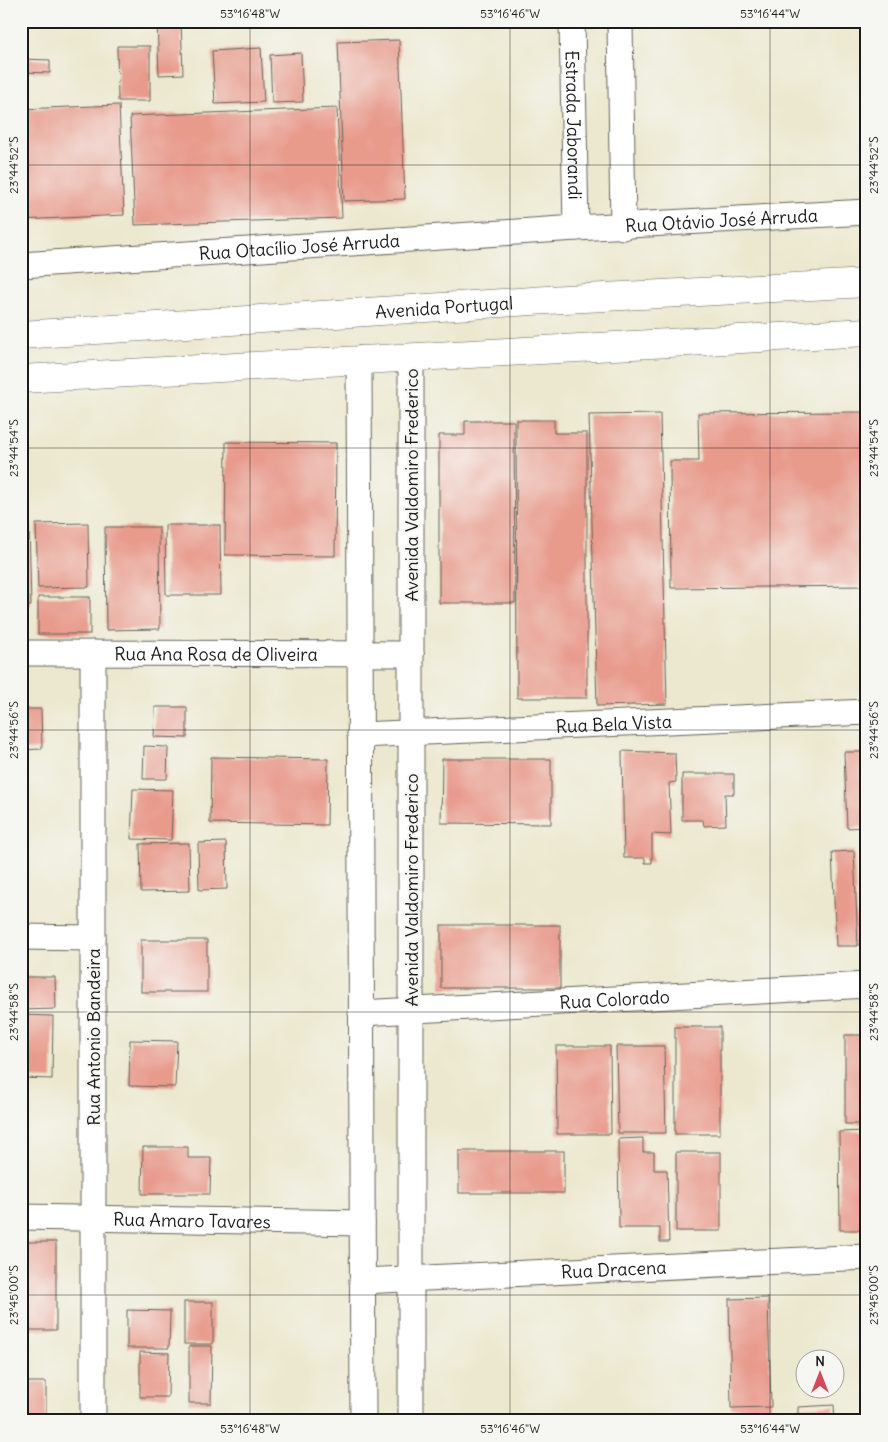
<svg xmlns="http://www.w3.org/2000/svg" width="888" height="1442" font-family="Delius,sans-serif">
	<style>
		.building { fill: #e89a8b }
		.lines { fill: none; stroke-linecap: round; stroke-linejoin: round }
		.minor-casing { stroke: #65635b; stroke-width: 27 }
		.secondary-casing { stroke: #65635b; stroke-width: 29 }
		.minor { stroke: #fff; stroke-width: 25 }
		.secondary { stroke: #fff; stroke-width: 28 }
		.ticks { fill: none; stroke: #1c1c1c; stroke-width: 1; stroke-opacity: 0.45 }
		.labels { text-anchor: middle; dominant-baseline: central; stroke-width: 4; stroke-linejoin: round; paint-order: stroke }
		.street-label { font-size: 18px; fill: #1c1c1c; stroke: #f6f6f2 }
		.neatline { fill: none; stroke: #1c1c1c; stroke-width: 2 }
		.ticks-label { font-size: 12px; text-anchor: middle; fill: #1c1c1c }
	</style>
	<rect width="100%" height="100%" fill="#f6f6f2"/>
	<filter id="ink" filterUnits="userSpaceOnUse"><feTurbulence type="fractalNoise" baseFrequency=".02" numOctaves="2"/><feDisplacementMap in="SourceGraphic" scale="10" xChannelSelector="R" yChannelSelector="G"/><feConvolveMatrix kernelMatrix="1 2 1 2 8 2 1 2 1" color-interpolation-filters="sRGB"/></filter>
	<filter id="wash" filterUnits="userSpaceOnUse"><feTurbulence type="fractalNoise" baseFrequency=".0096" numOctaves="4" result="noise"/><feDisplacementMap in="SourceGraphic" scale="20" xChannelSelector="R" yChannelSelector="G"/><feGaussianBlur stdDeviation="1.12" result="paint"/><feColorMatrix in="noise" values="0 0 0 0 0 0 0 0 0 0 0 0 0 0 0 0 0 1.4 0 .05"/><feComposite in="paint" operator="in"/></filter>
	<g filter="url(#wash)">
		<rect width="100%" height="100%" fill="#ece8cf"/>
		<g id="blocks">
			<!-- building -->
			<g class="building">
				<path d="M 157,21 L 181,21 L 183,74 L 159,75 Z"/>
				<path d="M 399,40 L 405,199 L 344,201 L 338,42 Z"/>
				<path d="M 117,46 L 150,46 L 150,101 L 118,101 Z"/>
				<path d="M 261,48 L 264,102 L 215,104 L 212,51 Z"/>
				<path d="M 301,53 L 303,102 L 272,103 L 270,55 Z"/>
				<path d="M 21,59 L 50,60 L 50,73 L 21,72 Z"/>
				<path d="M 119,105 L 124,215 L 21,220 L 21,109 Z"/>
				<path d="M 337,108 L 342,218 L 135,225 L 130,116 Z"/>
				<path d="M 867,412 L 867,586 L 671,588 L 670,461 L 699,461 L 698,413 Z"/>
				<path d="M 660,414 L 667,704 L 597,706 L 589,415 Z"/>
				<path d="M 516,420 L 554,420 L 554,433 L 587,433 L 587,698 L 517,698 Z"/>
				<path d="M 465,421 L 514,421 L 515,603 L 439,603 L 439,435 L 465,435 Z"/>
				<path d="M 226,442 L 336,443 L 335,556 L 225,555 Z"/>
				<path d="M 21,523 L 29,523 L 31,606 L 21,606 Z"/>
				<path d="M 88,523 L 89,587 L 38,588 L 36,524 Z"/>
				<path d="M 165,525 L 220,525 L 221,595 L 166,595 Z"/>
				<path d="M 105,527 L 159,527 L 160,629 L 106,630 Z"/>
				<rect x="38" y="597" width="52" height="37"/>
				<path d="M 155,707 L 187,707 L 187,738 L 154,737 Z"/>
				<path d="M 21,709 L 41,709 L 42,749 L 21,750 Z"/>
				<path d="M 144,746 L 168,747 L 167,779 L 143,779 Z"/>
				<path d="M 622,751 L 675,753 L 676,782 L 669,783 L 671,835 L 652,834 L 652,863 L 645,863 L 645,858 L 624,858 Z"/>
				<path d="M 844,752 L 867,752 L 867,827 L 847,828 Z"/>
				<path d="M 211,757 L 328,759 L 327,825 L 210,823 Z"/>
				<path d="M 442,759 L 551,759 L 551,824 L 441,823 Z"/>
				<path d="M 682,774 L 734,774 L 734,794 L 725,794 L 726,825 L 704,826 L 703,820 L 682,820 Z"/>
				<path d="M 133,789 L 173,790 L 171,840 L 131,839 Z"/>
				<path d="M 226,842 L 227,889 L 199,890 L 198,843 Z"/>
				<path d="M 189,843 L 190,891 L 141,892 L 140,844 Z"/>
				<path d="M 854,851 L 858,946 L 836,946 L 832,852 Z"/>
				<path d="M 861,851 L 867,851 L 867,911 L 865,911 Z"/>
				<rect x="441" y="925" width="119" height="63"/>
				<rect x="141" y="940" width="66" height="52"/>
				<path d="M 21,977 L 55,977 L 56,1009 L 21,1010 Z"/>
				<path d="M 21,1015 L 53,1016 L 52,1079 L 21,1078 Z"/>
				<rect x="675" y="1027" width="45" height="107"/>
				<rect x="845" y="1035" width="22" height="89"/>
				<path d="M 130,1040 L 177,1041 L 175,1087 L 129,1086 Z"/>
				<path d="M 556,1046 L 610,1046 L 611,1134 L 557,1134 Z"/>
				<path d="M 616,1046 L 664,1046 L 666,1133 L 618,1133 Z"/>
				<path d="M 867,1131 L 867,1230 L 840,1230 L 839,1132 Z"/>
				<path d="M 643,1138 L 643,1152 L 654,1152 L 654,1170 L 667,1170 L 669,1242 L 660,1242 L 660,1228 L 619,1228 L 618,1139 Z"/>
				<path d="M 143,1147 L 188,1147 L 188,1158 L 211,1158 L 210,1194 L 142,1194 Z"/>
				<rect x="459" y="1151" width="105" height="42"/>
				<rect x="676" y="1152" width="45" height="79"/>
				<rect x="21" y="1242" width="35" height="88"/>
				<path d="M 768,1298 L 771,1407 L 731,1408 L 729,1299 Z"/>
				<rect x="184" y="1302" width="29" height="42"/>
				<path d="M 127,1310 L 170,1311 L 169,1348 L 127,1348 Z"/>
				<path d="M 189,1346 L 212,1346 L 211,1403 L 189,1403 Z"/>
				<path d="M 140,1352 L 169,1353 L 168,1397 L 140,1397 Z"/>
				<rect x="21" y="1382" width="25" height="39"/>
				<path d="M 834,1405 L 835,1421 L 798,1421 L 798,1407 Z"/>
			</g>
		</g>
	</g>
	<g filter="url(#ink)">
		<use href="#blocks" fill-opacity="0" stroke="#65635b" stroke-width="1"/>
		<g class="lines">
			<!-- minor casing -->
			<g class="minor-casing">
				<g id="minor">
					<path id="s1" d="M 572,21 L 576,228"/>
					<path d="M 620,21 L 623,227"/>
					<path id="s2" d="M 21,265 L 576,228 L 867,212"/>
					<path d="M 411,358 L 411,1421"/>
					<path d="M 359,359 L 363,1421"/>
					<path id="s3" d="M 21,653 L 411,654"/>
					<path d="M 93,653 L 93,1421"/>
					<path id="s4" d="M 360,735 L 867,712"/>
					<path d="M 21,937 L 93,938"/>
					<path id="s5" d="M 361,1013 L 867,985"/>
					<path id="s6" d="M 21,1217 L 362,1223"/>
					<path id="s7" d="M 362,1281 L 867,1257"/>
				</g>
			</g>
			<!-- secondary casing -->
			<g class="secondary-casing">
				<g id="secondary">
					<path id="s8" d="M 21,335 L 547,300 L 867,283"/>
					<path d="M 21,379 L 867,332"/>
				</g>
			</g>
			<!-- minor -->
			<use href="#minor" class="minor"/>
			<!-- secondary -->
			<use href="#secondary" class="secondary"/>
		</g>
	</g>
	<!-- ticks -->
	<path class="ticks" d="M 250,21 L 250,1421M 510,21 L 510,1421M 770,21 L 770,1421M 21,165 L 867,165M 21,448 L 867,448M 21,730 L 867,730M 21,1012 L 867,1012M 21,1295 L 867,1295"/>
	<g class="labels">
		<!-- street labels -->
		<g class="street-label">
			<text stroke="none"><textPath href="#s1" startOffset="104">Estrada Jaborandi</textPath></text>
			<text stroke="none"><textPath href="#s2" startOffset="702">Rua Otávio José Arruda</textPath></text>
			<text stroke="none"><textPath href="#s2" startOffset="279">Rua Otacílio José Arruda</textPath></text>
			<text stroke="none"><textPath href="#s8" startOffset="424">Avenida Portugal</textPath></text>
			<text transform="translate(411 485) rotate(-90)">Avenida Valdomiro Frederico</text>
			<text stroke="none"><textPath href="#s3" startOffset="195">Rua Ana Rosa de Oliveira</textPath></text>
			<text stroke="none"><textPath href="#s4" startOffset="254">Rua Bela Vista</textPath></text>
			<text transform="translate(411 890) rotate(-90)">Avenida Valdomiro Frederico</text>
			<text stroke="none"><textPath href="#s5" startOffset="254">Rua Colorado</textPath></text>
			<text transform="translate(93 1037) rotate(-90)">Rua Antonio Bandeira</text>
			<text stroke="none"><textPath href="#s6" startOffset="171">Rua Amaro Tavares</textPath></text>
			<text stroke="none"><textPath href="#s7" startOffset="252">Rua Dracena</textPath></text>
		</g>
	</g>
	<!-- margin -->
	<rect width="888" height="1442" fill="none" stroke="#f6f6f2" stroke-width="55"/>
	<!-- north arrow -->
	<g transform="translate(820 1374)"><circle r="24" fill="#f6f6f2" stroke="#9f9f9c"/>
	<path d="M0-4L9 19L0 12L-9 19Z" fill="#d1495b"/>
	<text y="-8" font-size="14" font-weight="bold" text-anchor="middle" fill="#1c1c1c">N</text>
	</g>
	<rect x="28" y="28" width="832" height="1386" class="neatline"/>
	<g class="ticks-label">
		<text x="250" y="18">53°16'48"W</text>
		<text x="510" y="18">53°16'46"W</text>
		<text x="770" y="18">53°16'44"W</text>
		<text transform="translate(14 165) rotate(-90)" y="4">23°44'52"S</text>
		<text transform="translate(874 165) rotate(-90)" y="4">23°44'52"S</text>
		<text transform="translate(14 448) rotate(-90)" y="4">23°44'54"S</text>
		<text transform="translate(874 448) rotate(-90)" y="4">23°44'54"S</text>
		<text transform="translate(14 730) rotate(-90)" y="4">23°44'56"S</text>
		<text transform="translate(874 730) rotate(-90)" y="4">23°44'56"S</text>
		<text transform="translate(14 1012) rotate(-90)" y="4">23°44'58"S</text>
		<text transform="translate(874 1012) rotate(-90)" y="4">23°44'58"S</text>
		<text transform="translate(14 1295) rotate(-90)" y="4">23°45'00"S</text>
		<text transform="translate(874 1295) rotate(-90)" y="4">23°45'00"S</text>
		<text x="250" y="1433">53°16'48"W</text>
		<text x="510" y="1433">53°16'46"W</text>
		<text x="770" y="1433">53°16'44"W</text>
	</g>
</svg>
